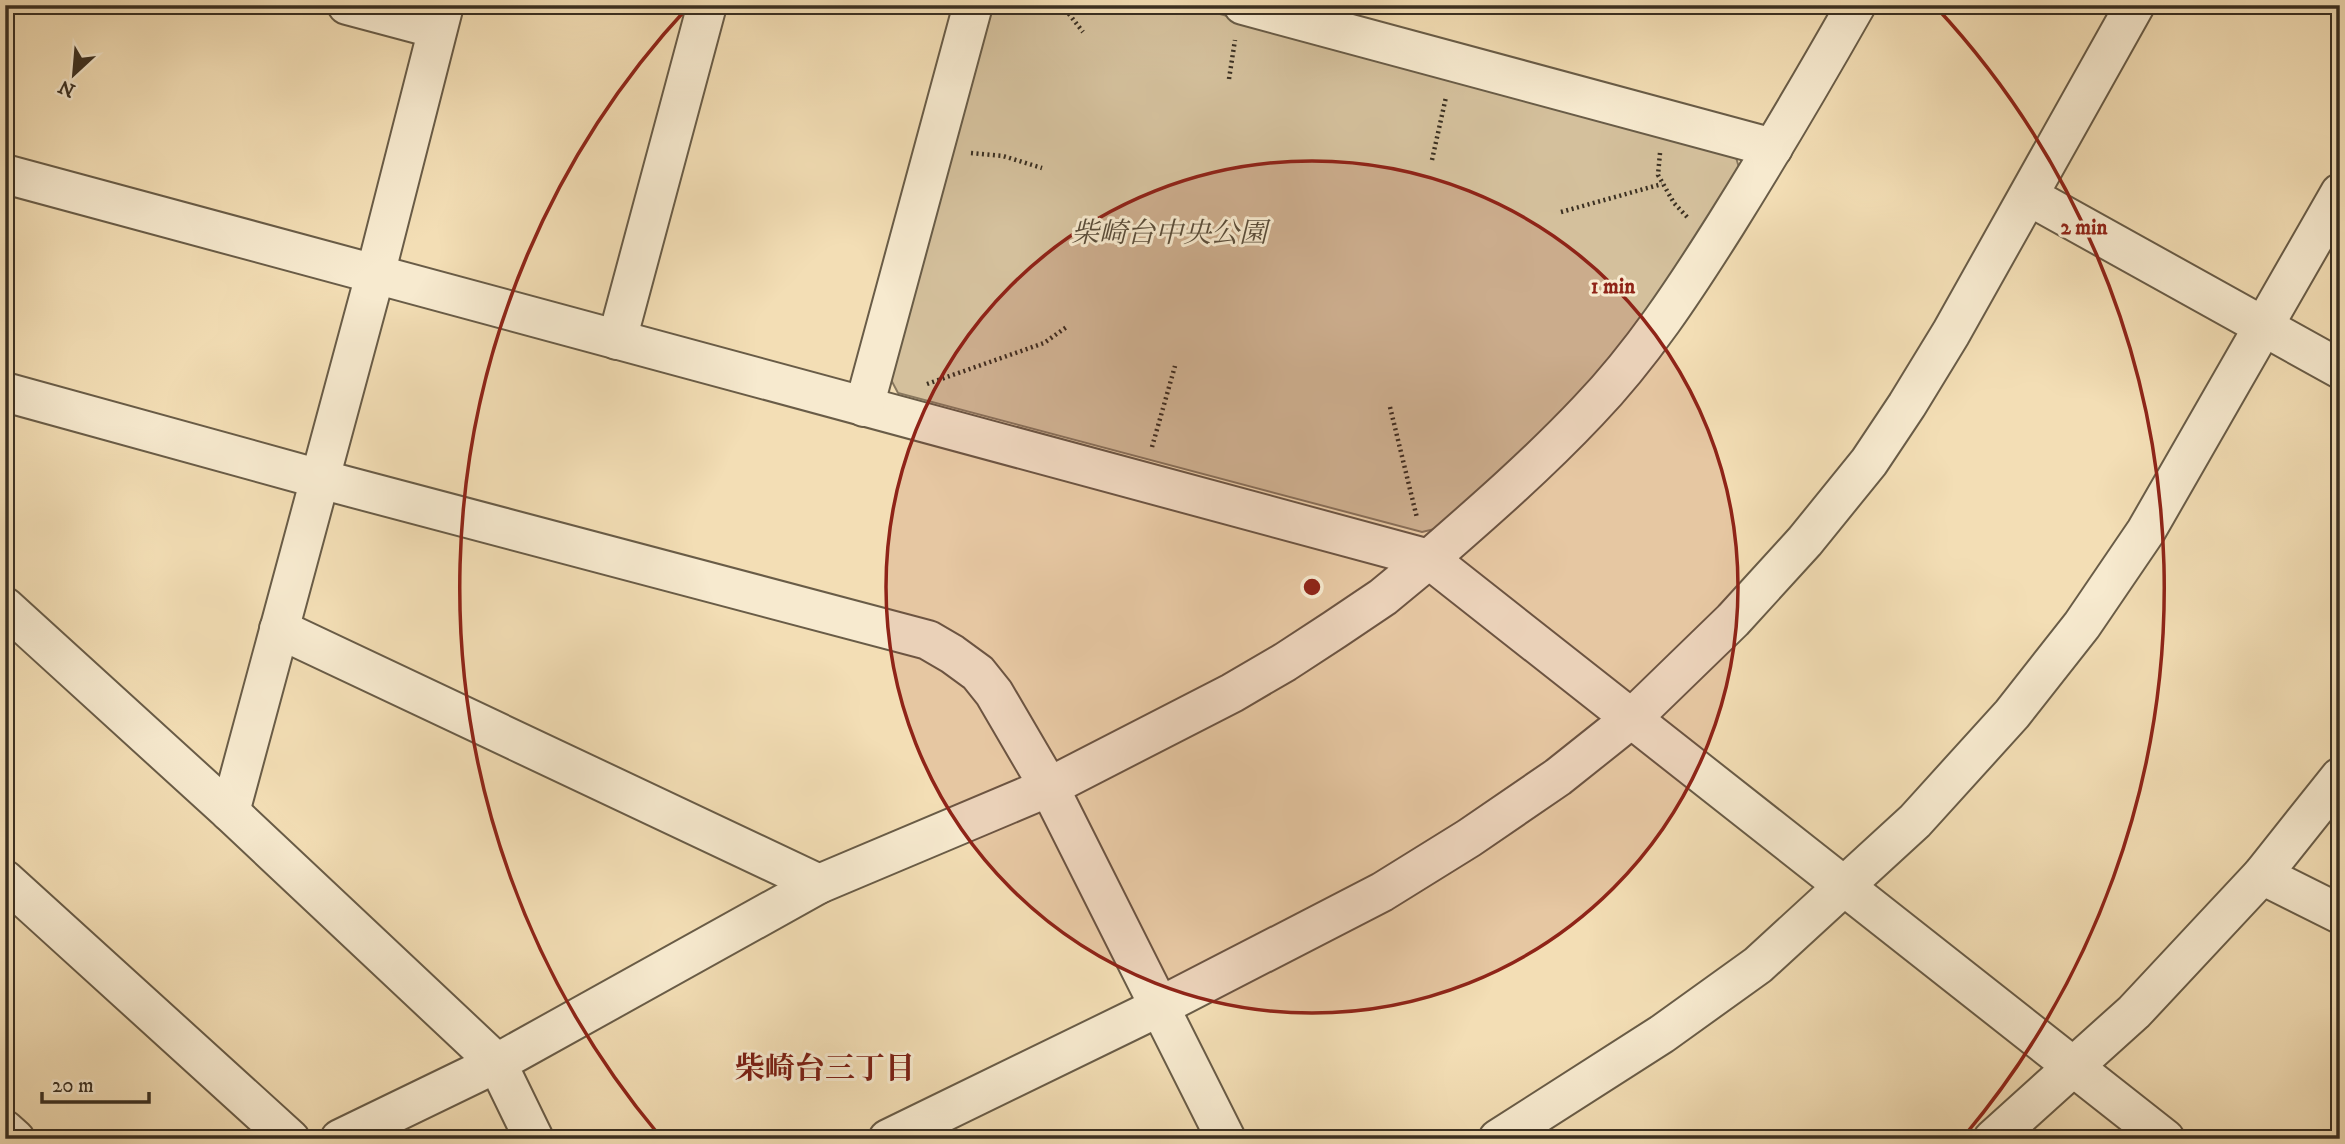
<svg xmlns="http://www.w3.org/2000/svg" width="2345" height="1144" font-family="'IM FELL DW Pica','Noto Serif JP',serif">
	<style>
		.green { fill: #d4c09c; stroke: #88785f; stroke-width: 2 }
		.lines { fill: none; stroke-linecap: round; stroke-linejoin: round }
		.minor-casing { stroke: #695c47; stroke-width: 42 }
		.path { stroke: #3b3022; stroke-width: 4.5; stroke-dasharray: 2 3.5; stroke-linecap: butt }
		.minor { stroke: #f7eacf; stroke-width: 38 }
		.ring { fill: none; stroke: #8f2418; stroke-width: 3.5 }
		.labels { text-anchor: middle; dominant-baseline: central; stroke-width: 6; stroke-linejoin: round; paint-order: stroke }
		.park-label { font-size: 28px; font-style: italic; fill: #5a4d3a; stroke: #f7eacf }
		.neighbourhood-label { font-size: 30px; font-weight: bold; fill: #7a1f14; stroke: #f7eacf }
		.centre { fill: #8f2418; stroke: #f7eacf; stroke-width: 3.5 }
		.ring-label { font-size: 21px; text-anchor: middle; font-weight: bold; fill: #8f2418; stroke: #f7eacf; stroke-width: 6; stroke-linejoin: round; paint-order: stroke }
	</style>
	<rect width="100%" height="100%" fill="#f3deb5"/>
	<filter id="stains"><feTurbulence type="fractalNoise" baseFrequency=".00286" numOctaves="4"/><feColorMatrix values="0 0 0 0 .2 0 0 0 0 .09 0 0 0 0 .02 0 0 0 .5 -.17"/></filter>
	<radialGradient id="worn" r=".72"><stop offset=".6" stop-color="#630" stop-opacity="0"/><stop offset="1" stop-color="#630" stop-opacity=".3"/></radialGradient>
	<!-- green -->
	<path class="green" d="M 990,5 L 1187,5 L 1735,154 L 1740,171 L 1666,286 L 1579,396 L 1439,528 L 1422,532 L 898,393 L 889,376 Z"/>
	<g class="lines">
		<!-- minor casing -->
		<g class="minor-casing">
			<g id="minor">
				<path d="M 347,5 L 437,29"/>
				<path d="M 1243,5 L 1773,148"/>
				<path d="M 1856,5 C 1814,79 1771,152 1726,224 C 1685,289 1642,355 1588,411 C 1538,464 1483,512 1429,559 L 2165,1139"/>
				<path d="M 5,174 L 1429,559 L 1383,597 L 1334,630 L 1285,662 L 1232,693 L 1049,787 L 819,884 L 497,1063 L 534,1139"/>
				<path d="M 2029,196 L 2340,369"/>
				<path d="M 617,340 L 707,5"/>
				<path d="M 5,392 L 320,479 L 928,640 L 952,654 L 978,673 L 994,693 L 1049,787 L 1226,1139"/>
				<path d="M 864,407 L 973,5"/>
				<path d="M 5,607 L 230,812 L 497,1063 L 340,1139"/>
				<path d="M 279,629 L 819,884"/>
				<path d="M 230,812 L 375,275 L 444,5"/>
				<path d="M 2262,875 L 2340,914"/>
				<path d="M 5,880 L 290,1139"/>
				<path d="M 5,1130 L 15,1139"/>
				<path d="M 888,1139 L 1159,1007 L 1382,892 L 1469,838 L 1558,777 L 1632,718 L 1733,620 L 1805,541 L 1869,462 L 1907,405 L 1951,333 L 2135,5"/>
				<path d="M 1498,1139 L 1662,1034 L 1758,965 L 1915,821 L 2012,714 L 2082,625 L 2146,531 L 2340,193"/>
				<path d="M 1993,1139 L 2134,1012 L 2262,875 L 2340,777"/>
			</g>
		</g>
		<!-- path -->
		<g class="path">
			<path d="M 1062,5 L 1083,32"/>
			<path d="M 1009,6 L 1028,12 L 1030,5"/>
			<path d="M 1229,79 L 1235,40"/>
			<path d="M 971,153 L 1003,156 L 1042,168"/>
			<path d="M 1660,153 L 1658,175 L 1674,203 L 1688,218"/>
			<path d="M 1432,160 L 1446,97"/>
			<path d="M 1561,212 L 1662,184"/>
			<path d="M 927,384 L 1044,343 L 1068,326"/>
			<path d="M 1390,407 L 1417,518"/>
			<path d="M 1152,447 L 1175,366"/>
		</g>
		<!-- minor -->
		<use href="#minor" class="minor"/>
	</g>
	<!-- distance rings -->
	<circle cx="1312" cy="587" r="426" fill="#8f2418" fill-opacity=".12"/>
	<g class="ring">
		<circle cx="1312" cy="587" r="426"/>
		<path d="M659 1135A852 852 0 0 1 689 6M1935 6A852 852 0 0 1 1965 1135"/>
	</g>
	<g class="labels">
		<!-- park labels -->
		<g class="park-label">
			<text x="1169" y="233">柴崎台中央公園</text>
		</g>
		<!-- neighbourhood labels -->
		<g class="neighbourhood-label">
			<text x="825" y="1069">柴崎台三丁目</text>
		</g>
	</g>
	<circle cx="1312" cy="587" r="10" class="centre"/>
	<g class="ring-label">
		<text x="2084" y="234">2 min</text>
		<text x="1613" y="293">1 min</text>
	</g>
	<!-- margin -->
	<rect width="2345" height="1144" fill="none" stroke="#f3deb5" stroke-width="28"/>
	<rect x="7" y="7" width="2331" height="1130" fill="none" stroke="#3b3022" stroke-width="3.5"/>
	<rect x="14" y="14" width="2317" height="1116" fill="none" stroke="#3b3022" stroke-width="2"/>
	<!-- north arrow -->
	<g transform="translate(74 74) rotate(206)" stroke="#f7eacf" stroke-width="5" paint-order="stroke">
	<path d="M0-5L12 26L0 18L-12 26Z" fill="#3b3022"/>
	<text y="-10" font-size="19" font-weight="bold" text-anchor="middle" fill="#3b3022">N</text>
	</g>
	<!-- scale -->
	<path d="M42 1092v10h107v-10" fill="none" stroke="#3b3022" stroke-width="3.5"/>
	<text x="52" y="1092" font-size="21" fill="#3b3022" stroke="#f7eacf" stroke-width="5" paint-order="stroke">20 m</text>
	<rect width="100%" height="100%" filter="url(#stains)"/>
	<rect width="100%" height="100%" fill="url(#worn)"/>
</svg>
